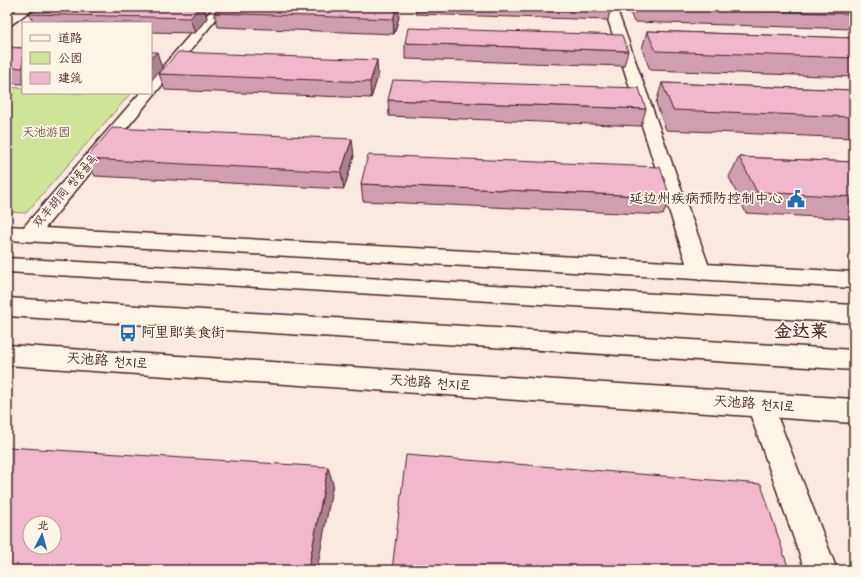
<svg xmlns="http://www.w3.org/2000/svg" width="861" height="577" font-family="'Architects Daughter','LXGW WenKai TC','Poor Story',sans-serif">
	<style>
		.green { fill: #cfe498; stroke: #8c8262 }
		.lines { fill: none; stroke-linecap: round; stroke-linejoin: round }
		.minor-casing { stroke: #4a1f2b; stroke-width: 3 }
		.tertiary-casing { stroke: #4a1f2b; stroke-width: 3 }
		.secondary-casing { stroke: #4a1f2b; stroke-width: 3 }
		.minor { fill: #fcf5e5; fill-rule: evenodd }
		.tertiary { fill: #fcf5e5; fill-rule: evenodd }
		.secondary { fill: #fcf5e5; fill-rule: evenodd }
		.wall { fill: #cf9eb0; stroke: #4a1f2b }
		.shaded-wall { fill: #a98190; stroke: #4a1f2b }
		.building { fill: #f1b8cd; stroke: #4a1f2b; fill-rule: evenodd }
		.labels { text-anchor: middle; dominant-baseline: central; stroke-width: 3.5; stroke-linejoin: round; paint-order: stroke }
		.far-park-label { font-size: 12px; fill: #6b5046; stroke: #fcf5e5 }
		.far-street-label { font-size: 12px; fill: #4a1f2b; stroke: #fcf5e5 }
		.poi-label { font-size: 14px; fill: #4a1f2b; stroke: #fcf5e5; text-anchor: end }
		.street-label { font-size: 14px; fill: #4a1f2b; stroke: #fcf5e5 }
		.district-label { font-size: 18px; font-weight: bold; fill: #4a1f2b; stroke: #fcf5e5 }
	</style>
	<rect width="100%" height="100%" fill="#fae9e0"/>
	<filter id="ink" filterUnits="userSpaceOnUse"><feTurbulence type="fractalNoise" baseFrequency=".025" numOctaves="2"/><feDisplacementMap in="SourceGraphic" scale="8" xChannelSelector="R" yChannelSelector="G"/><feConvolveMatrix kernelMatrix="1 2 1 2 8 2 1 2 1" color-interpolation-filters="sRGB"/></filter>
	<g filter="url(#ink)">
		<!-- green -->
		<path class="green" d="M 7,87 L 23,88 L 23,93 L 131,93 L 26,213 L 7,212 Z"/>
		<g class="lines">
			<!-- minor casing -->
			<g class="minor-casing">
				<g id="minor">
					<path d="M 21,7 L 35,7 L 11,25 L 7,26 L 7,16 Z"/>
					<path d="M 214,7 L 226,7 L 36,239 L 29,241 L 22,239 L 19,234 L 22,229 L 140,93 L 151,93 L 151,80 Z"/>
					<path d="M 604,7 L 616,7 L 711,272 L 708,277 L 700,280 L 692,277 L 689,272 Z"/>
					<path d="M 760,394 L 769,397 L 773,405 L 837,570 L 805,570 L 747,405 L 751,397 Z"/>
				</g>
			</g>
			<!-- tertiary casing -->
			<g class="tertiary-casing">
				<g id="tertiary">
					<path d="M 7,226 L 854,272 L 854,288 L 7,240 Z"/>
					<path d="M 7,345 L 854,399 L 854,423 L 7,365 Z"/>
				</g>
			</g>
			<!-- secondary casing -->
			<g class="secondary-casing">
				<g id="secondary">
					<path d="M 7,258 L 854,305 L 854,323 L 7,272 Z"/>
					<path d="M 7,298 L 854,350 L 854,370 L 7,316 Z"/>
				</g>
			</g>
			<!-- minor -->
			<use href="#minor" class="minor"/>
			<!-- tertiary -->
			<use href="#tertiary" class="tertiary"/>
			<!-- secondary -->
			<use href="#secondary" class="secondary"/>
		</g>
		<!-- wall -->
		<g class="wall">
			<path d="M 39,7 L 204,7 L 207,18 L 195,33 L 151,32 L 151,23 L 34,23 L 29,14 Z"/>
			<path d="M 415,7 L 611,7 L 608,20 L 416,14 Z"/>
			<path d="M 628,7 L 854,7 L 854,29 L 634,22 Z"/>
			<path d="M 214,13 L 399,17 L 394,34 L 218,27 Z"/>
			<path d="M 647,31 L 854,38 L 854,77 L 650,70 L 642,49 Z"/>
			<path d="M 405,43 L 628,51 L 624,66 L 405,59 Z"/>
			<path d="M 7,47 L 23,48 L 23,84 L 7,83 Z"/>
			<path d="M 159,74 L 378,76 L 371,98 L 165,90 Z"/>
			<path d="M 662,83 L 854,90 L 854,138 L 666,130 L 656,103 Z"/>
			<path d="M 388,100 L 646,109 L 641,126 L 389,116 Z"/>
			<path d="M 354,156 L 344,189 L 95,176 L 86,159 Z"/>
			<path d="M 739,157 L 854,162 L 854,219 L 746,213 L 729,177 Z"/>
			<path d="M 361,184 L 670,197 L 663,215 L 363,201 Z"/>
			<path d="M 854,503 L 854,518 L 849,507 Z"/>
		</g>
		<!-- shaded-wall -->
		<g class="shaded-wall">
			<path d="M 200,7 L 204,7 L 207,18 L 195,33 L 190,18 Z"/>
			<path d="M 397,7 L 398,7 L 399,17 L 394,34 L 393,19 Z"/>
			<path d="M 157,52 L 162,68 L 151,81 L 151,58 Z"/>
			<path d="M 377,60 L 378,76 L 371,98 L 370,82 Z"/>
			<path d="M 352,139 L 354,156 L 344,189 L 341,172 Z"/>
			<path d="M 328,467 L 333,484 L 317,570 L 308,570 Z"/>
		</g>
		<!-- building -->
		<g class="building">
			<path d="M 39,7 L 200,7 L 190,18 L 29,14 Z"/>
			<path d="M 219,7 L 397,7 L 393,19 L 214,13 Z"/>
			<path d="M 637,7 L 854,7 L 854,14 Z"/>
			<path d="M 408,28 L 622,35 L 628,51 L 405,43 Z"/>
			<path d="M 647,31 L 854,38 L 854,58 L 656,51 Z"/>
			<path d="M 7,47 L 23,48 L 23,68 L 7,67 Z"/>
			<path d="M 151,52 L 157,52 L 151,58 Z"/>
			<path d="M 178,52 L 377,60 L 370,82 L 159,74 Z"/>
			<path d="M 393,80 L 639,88 L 646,109 L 388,100 Z"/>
			<path d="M 662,83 L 854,90 L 854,117 L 673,110 Z"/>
			<path d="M 112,128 L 352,139 L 341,172 L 86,159 Z"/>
			<path d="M 368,155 L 660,167 L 670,197 L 361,184 Z"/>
			<path d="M 739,157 L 854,162 L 854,197 L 757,192 Z"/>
			<path d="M 7,447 L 328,467 L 308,570 L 7,570 ZM 30,523 L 54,523 L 54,547 L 30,547 Z"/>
			<path d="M 406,455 L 761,484 L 789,570 L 392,570 Z"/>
		</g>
	</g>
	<!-- icons -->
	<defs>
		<g id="civic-bare" transform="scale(1.38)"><path d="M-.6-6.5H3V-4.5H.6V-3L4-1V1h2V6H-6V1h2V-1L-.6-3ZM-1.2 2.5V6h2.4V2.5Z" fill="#1f6fb2" stroke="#fcf5e5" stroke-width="2.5" paint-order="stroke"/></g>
		<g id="bus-bare" transform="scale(1.38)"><path d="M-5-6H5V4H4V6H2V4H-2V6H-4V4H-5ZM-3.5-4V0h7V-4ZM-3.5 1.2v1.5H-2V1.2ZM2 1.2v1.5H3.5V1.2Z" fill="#1f6fb2" stroke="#fcf5e5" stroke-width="2.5" paint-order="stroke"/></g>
	</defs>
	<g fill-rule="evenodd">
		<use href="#civic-bare" x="796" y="199"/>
		<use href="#bus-bare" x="128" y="333"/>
	</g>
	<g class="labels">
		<!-- far-park labels -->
		<g class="far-park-label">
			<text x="46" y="132">天池游园</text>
		</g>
		<!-- far-street labels -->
		<g class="far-street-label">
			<text transform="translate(65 191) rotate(-50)">双丰胡同 쌍풍골목</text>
		</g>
		<!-- poi labels -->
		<g class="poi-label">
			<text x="783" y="199">延边州疾病预防控制中心</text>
			<text x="141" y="333" text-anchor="start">阿里郎美食街</text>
		</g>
		<!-- street labels -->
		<g class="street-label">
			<text transform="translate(107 361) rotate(4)">天池路 천지로</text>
			<text transform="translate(430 383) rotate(4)">天池路 천지로</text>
			<text transform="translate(754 404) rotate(4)">天池路 천지로</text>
		</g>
		<!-- district labels -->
		<g class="district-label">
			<text x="801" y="331">金达莱</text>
		</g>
	</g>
	<!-- margin -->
	<rect width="861" height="577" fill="none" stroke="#fcf5e5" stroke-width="24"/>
	<rect x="12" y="12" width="837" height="553" fill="none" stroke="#4a1f2b" stroke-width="1.5" filter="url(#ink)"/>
	<!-- legend -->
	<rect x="22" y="22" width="130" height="72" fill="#fcf5e5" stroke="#b59f9b"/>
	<rect x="30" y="35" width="20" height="6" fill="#fcf5e5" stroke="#b59f9b"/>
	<text x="58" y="42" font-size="12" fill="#4a1f2b">道路</text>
	<rect x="30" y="52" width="20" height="12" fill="#cfe498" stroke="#b59f9b"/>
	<text x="58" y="62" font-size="12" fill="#4a1f2b">公园</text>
	<rect x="30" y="72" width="20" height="12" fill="#f1b8cd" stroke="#b59f9b"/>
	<text x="58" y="82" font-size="12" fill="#4a1f2b">建筑</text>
	<!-- north arrow -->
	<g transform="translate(42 535) rotate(6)"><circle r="19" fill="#fcf5e5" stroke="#b59f9b"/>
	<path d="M0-3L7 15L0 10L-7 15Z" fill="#1f6fb2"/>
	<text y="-6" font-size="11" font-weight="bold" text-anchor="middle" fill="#4a1f2b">北</text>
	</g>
</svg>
